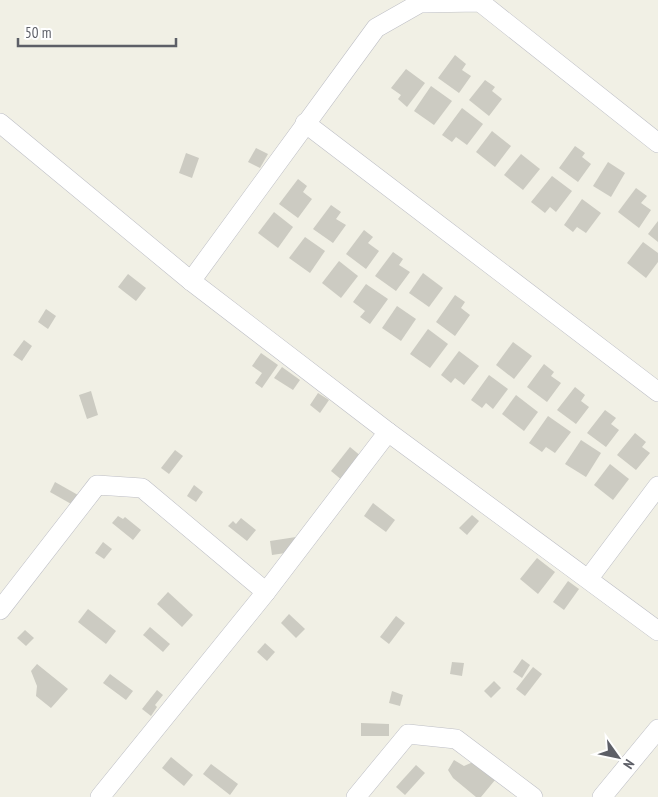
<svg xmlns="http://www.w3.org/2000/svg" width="658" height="797" font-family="'PT Sans Narrow',sans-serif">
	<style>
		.building { fill: #cccbc2 }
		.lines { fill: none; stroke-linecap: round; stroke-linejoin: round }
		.minor-casing { stroke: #bdbec5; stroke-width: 20 }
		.minor { stroke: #fff; stroke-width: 19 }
	</style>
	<rect width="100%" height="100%" fill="#f1f0e5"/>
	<!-- building -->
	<g class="building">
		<path d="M 455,55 L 466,64 L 462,70 L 471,76 L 459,93 L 438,78 Z"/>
		<path d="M 406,69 L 425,83 L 407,107 L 398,99 L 401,95 L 391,88 Z"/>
		<path d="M 485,80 L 495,87 L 492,91 L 502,99 L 489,116 L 469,100 Z"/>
		<path d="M 431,86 L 452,101 L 434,125 L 414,111 Z"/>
		<path d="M 462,108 L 483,124 L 467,145 L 456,137 L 452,142 L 442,135 Z"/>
		<path d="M 492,131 L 511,146 L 495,167 L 476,152 Z"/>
		<path d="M 575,146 L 585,153 L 582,157 L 591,164 L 578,182 L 559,168 Z"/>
		<path d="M 256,148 L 268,154 L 260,168 L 248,162 Z"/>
		<path d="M 186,153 L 199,158 L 192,178 L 179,173 Z"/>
		<path d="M 521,154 L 540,169 L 523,190 L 504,175 Z"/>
		<path d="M 608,162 L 625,173 L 611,197 L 593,186 Z"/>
		<path d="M 552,176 L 572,191 L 556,212 L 550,207 L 545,213 L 531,202 Z"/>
		<path d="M 298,179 L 307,186 L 303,192 L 312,199 L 298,218 L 279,204 Z"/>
		<path d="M 636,188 L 647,196 L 641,203 L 651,210 L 639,228 L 618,212 Z"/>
		<path d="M 582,199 L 601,213 L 586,233 L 577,227 L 573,232 L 564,225 Z"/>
		<path d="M 331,205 L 341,212 L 336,219 L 346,225 L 333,243 L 313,229 Z"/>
		<path d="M 274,212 L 293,227 L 278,248 L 258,233 Z"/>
		<path d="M 658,221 L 658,242 L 648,234 Z"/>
		<path d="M 364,230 L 373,237 L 368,243 L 379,251 L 366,269 L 346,254 Z"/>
		<path d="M 305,237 L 325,251 L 310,273 L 289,258 Z"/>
		<path d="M 643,242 L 658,253 L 658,262 L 646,278 L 627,263 Z"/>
		<path d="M 393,252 L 403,259 L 399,265 L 410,272 L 396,291 L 375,276 Z"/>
		<path d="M 339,261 L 358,276 L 341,298 L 322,283 Z"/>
		<path d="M 423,273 L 443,288 L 429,307 L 409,293 Z"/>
		<path d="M 128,274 L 146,288 L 136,301 L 118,287 Z"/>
		<path d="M 366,284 L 388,299 L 370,324 L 360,317 L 365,311 L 353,302 Z"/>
		<path d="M 455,295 L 465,302 L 461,308 L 470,315 L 455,336 L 436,322 Z"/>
		<path d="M 397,306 L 416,319 L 401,341 L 382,328 Z"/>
		<path d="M 46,309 L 56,316 L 48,329 L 38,322 Z"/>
		<path d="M 428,329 L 448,344 L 430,368 L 410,354 Z"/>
		<path d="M 24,340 L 32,346 L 22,361 L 13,355 Z"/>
		<path d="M 513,342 L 532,356 L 514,379 L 496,365 Z"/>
		<path d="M 459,351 L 479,366 L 464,385 L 455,378 L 451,383 L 441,375 Z"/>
		<path d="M 261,353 L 278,365 L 262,388 L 255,383 L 262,373 L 252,366 Z"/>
		<path d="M 544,364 L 554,372 L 551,376 L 561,383 L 547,402 L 527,387 Z"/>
		<path d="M 282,367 L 300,380 L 293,390 L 274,378 Z"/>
		<path d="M 489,375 L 508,389 L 493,409 L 486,403 L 482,408 L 471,400 Z"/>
		<path d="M 575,387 L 585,395 L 581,401 L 589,407 L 576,424 L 557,410 Z"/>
		<path d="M 91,391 L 98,415 L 87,419 L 79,395 Z"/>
		<path d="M 318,393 L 329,400 L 320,413 L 310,405 Z"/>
		<path d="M 516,395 L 538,412 L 524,431 L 502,414 Z"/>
		<path d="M 605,410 L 616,418 L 611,424 L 619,430 L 606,447 L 587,433 Z"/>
		<path d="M 548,416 L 571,432 L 555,453 L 546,447 L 542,452 L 529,443 Z"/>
		<path d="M 635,433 L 646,442 L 642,447 L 650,453 L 636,470 L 617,455 Z"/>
		<path d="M 581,440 L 601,453 L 586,477 L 565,464 Z"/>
		<path d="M 350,447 L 362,457 L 343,481 L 331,471 Z"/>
		<path d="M 175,450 L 183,456 L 169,474 L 161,468 Z"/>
		<path d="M 610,464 L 629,479 L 613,500 L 594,485 Z"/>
		<path d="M 55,482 L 78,495 L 73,505 L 50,492 Z"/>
		<path d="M 194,485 L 203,492 L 196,502 L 187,496 Z"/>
		<path d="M 373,503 L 395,520 L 386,532 L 364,516 Z"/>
		<path d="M 472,515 L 479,521 L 467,535 L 459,528 Z"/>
		<path d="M 118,516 L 123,519 L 125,517 L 141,530 L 133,540 L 112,523 Z"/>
		<path d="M 241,518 L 256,530 L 247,541 L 228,526 L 233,521 L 236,524 Z"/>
		<path d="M 296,537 L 299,551 L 272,555 L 270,541 Z"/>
		<path d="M 103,542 L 112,549 L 104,559 L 95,553 Z"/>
		<path d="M 537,558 L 555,572 L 538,594 L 520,579 Z"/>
		<path d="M 568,581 L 579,589 L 564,610 L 553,602 Z"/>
		<path d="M 168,592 L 193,615 L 182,627 L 157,604 Z"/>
		<path d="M 88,609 L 116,631 L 106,644 L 78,622 Z"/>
		<path d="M 289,614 L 305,629 L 296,638 L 281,623 Z"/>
		<path d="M 396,616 L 405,623 L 389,644 L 380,637 Z"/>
		<path d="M 150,627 L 170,644 L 163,652 L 143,635 Z"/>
		<path d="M 25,630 L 34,638 L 26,646 L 17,638 Z"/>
		<path d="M 265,643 L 275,652 L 267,661 L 257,652 Z"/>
		<path d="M 522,659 L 530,665 L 522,678 L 513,672 Z"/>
		<path d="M 452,662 L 464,663 L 462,676 L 450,674 Z"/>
		<path d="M 37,664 L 68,689 L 51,708 L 36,696 L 37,686 L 31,671 Z"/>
		<path d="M 533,667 L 542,674 L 525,696 L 516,689 Z"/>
		<path d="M 110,674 L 133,691 L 126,700 L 103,683 Z"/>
		<path d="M 494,681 L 501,688 L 491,698 L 484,691 Z"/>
		<path d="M 157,690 L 163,695 L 155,705 L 157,707 L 151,716 L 142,709 Z"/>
		<path d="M 392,691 L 403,695 L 400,706 L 389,703 Z"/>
		<path d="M 361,723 L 389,724 L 389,736 L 361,736 Z"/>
		<path d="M 171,757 L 193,775 L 184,786 L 162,768 Z"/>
		<path d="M 454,760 L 464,766 L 473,762 L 495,780 L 481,797 L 476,797 L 453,778 L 448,770 Z"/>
		<path d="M 211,764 L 238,784 L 230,795 L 203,774 Z"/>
		<path d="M 416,765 L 425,773 L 405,795 L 396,787 Z"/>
	</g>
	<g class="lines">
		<!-- minor casing -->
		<g class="minor-casing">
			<g id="minor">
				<path d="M 0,123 L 191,281 L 388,432 L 658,631"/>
				<path d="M 305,123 L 658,392"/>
				<path d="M 191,281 L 376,28 L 420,3 L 480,2 L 658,143"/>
				<path d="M 589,578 L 658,486"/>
				<path d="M 0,610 L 97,485 L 142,488 L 266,592"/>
				<path d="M 100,797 L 266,592 L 388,432"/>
				<path d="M 356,797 L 408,734 L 456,739 L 533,797"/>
				<path d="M 602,797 L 658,729"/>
			</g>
		</g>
		<!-- minor -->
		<use href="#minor" class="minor"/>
	</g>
	<!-- north arrow -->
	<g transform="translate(618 757) rotate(123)" stroke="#ffffff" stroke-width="4" paint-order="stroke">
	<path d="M0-4L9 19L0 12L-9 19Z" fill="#5d5f67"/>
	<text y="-8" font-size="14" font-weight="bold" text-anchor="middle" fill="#5d5f67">N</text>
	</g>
	<!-- scale -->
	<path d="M18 38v8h158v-8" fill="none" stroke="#5d5f67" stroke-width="2.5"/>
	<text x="25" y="38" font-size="15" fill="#5d5f67" stroke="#ffffff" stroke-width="4" paint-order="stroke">50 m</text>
</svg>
